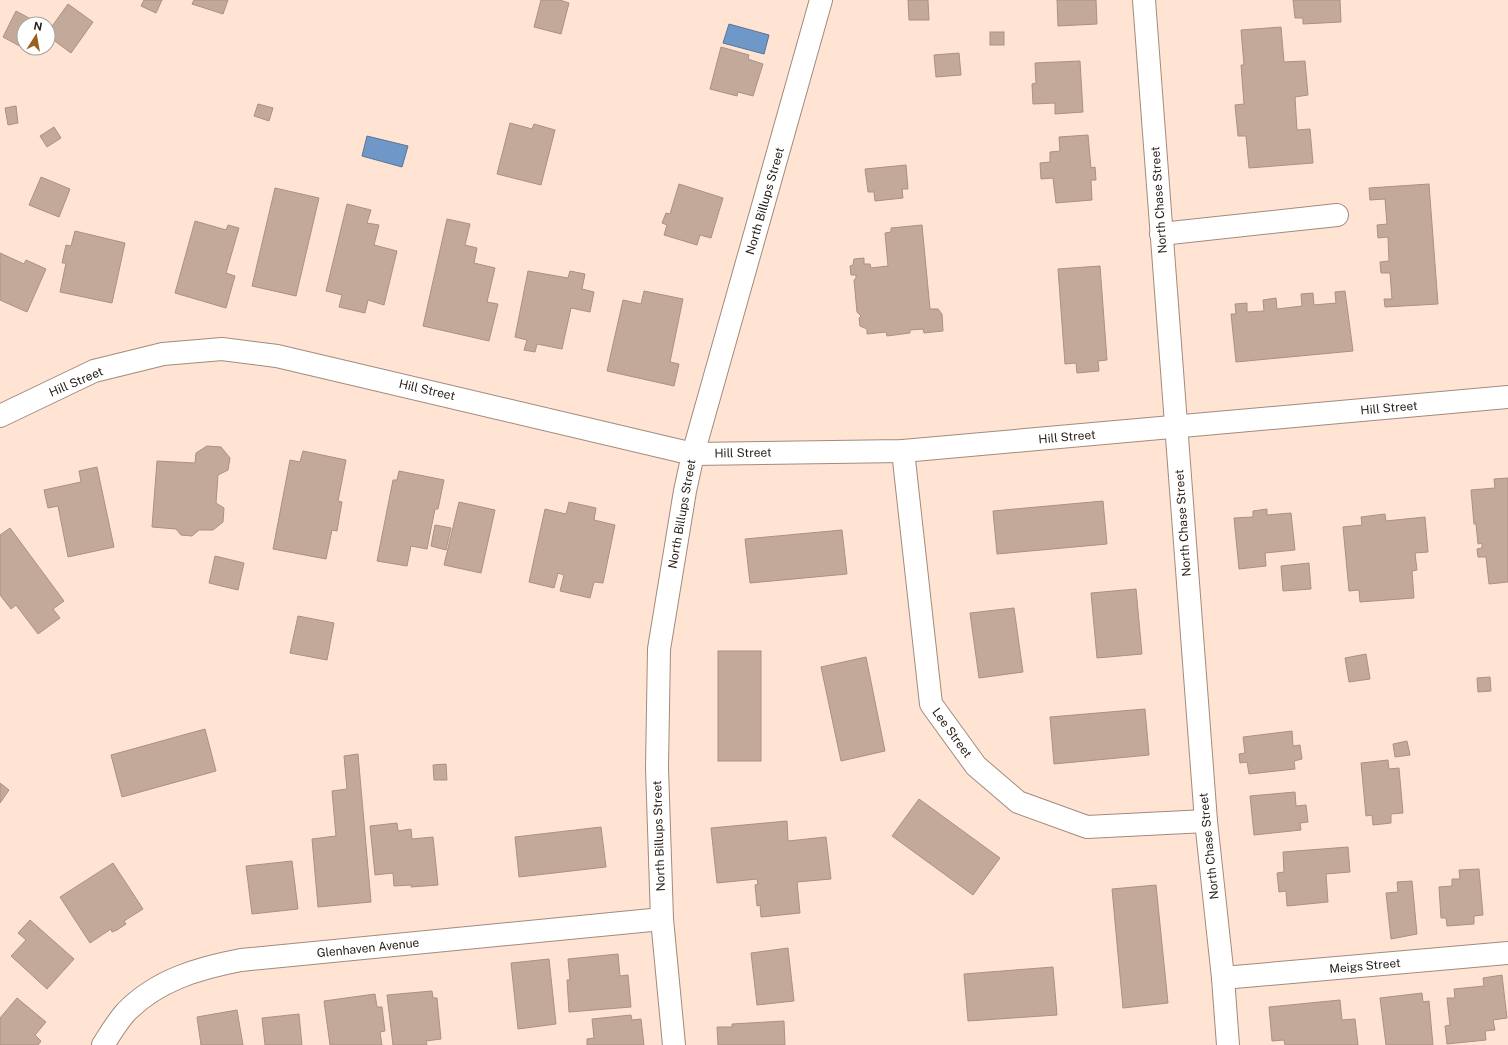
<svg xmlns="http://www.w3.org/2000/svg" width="1508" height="1045" font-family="'Public Sans',sans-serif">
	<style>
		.water { fill: #6f98c8; stroke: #597393 }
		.building { fill: #c3a99a; stroke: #aa9182 }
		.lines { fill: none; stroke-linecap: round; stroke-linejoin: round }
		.minor-casing { stroke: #a38a7c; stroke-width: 24 }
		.minor { stroke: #fff; stroke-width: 22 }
		.labels { text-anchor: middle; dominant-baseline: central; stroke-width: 3.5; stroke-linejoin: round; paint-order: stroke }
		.street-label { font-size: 12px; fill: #251c16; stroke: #fff }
	</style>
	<rect width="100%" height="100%" fill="#ffe4d4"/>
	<!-- water -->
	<g class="water">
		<path d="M 729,24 L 769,35 L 764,54 L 723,43 Z"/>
		<path d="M 367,136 L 408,146 L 402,167 L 362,156 Z"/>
	</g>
	<!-- building -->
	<g class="building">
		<path d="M 144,0 L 162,0 L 156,13 L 141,6 Z"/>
		<path d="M 194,0 L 228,0 L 223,14 L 192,4 Z"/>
		<path d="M 541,0 L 560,0 L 569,3 L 561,34 L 534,27 Z"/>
		<path d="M 908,0 L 928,0 L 929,20 L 909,20 Z"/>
		<path d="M 1057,0 L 1096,0 L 1097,24 L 1058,26 Z"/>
		<path d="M 1293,0 L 1340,0 L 1341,22 L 1303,24 L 1303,18 L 1295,18 Z"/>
		<path d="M 68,4 L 93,22 L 71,53 L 48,36 L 48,32 Z"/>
		<path d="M 16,11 L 40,24 L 24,24 L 24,48 L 28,48 L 27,50 L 3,37 Z"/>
		<path d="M 1281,27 L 1284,62 L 1305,61 L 1308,95 L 1295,97 L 1297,130 L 1310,129 L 1313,163 L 1249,168 L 1246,136 L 1238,136 L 1235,105 L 1244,104 L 1241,65 L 1244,65 L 1241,30 Z"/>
		<rect x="990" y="32" width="14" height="13"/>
		<path d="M 721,47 L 749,55 L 748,59 L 763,64 L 753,96 L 738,92 L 737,96 L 710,89 Z"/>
		<path d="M 959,53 L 961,75 L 936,77 L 934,55 Z"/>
		<path d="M 1080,61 L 1083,112 L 1055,114 L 1055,103 L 1033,104 L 1032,84 L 1036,83 L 1035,63 Z"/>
		<path d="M 258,104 L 273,108 L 269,121 L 254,116 Z"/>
		<path d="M 16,106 L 18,123 L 8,125 L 5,108 Z"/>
		<path d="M 510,123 L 532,129 L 534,124 L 555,130 L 541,185 L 497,174 Z"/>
		<path d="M 54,127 L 61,138 L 47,147 L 40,136 Z"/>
		<path d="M 1088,135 L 1091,168 L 1095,167 L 1096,180 L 1091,180 L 1092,200 L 1056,203 L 1053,178 L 1041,179 L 1040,163 L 1050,162 L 1050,152 L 1060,151 L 1059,137 Z"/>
		<path d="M 906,165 L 908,189 L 902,189 L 903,198 L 875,201 L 874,192 L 868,192 L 865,169 Z"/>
		<path d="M 41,177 L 70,189 L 59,217 L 29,205 Z"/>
		<path d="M 679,184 L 723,198 L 711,238 L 700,235 L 697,245 L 664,235 L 667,225 L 662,223 L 666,213 L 670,214 Z"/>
		<path d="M 1429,184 L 1438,304 L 1385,307 L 1384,299 L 1392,299 L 1390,273 L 1381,273 L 1380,262 L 1389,261 L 1388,237 L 1378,238 L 1377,225 L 1387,224 L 1385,199 L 1370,200 L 1369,188 Z"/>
		<path d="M 275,188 L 319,198 L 296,296 L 252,286 Z"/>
		<path d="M 347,204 L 371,210 L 367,223 L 379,225 L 374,245 L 397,251 L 384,305 L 368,300 L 365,313 L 339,307 L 342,295 L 326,291 Z"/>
		<path d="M 447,219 L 470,224 L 465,245 L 477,248 L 474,263 L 495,268 L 487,302 L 498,304 L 489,341 L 423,326 Z"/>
		<path d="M 195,221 L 226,230 L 228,225 L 239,228 L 226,273 L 235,276 L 226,308 L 175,293 Z"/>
		<path d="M 922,225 L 930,309 L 938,309 L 942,314 L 943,331 L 924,333 L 923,329 L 910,330 L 910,333 L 887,336 L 886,332 L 867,334 L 867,329 L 860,326 L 859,318 L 861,316 L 857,312 L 854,280 L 856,278 L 856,275 L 851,275 L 850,266 L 853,265 L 854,259 L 864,258 L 864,264 L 870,264 L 871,268 L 888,266 L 885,233 L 891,232 L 891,228 Z"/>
		<path d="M 75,231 L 125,243 L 112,303 L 60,292 L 66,263 L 62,263 L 66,245 L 71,246 Z"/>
		<path d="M 0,253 L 24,264 L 26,260 L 46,269 L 27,312 L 0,300 Z"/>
		<path d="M 1100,266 L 1107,360 L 1098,361 L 1099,371 L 1077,373 L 1076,363 L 1065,364 L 1058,269 Z"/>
		<path d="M 528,271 L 568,278 L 570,271 L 585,274 L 582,289 L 594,292 L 590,312 L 571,308 L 562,349 L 537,344 L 535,352 L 524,350 L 527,340 L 515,337 Z"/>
		<path d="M 644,291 L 683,299 L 670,362 L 679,364 L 674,386 L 607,371 L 623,300 L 641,304 Z"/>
		<path d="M 1345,291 L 1353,351 L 1236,362 L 1231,314 L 1236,314 L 1235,304 L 1247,303 L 1247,312 L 1264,311 L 1263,300 L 1276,298 L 1277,309 L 1302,306 L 1301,294 L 1313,293 L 1314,305 L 1336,303 L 1335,292 Z"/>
		<path d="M 207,446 L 221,447 L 230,458 L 228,470 L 218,475 L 216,503 L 224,508 L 223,522 L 213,530 L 199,530 L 192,536 L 181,535 L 176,529 L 152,527 L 157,461 L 195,463 L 196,453 Z"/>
		<path d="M 303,451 L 346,460 L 338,501 L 342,502 L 337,531 L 332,530 L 326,559 L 273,549 L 290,460 L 300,462 Z"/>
		<path d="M 97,467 L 114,547 L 68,557 L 58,506 L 48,508 L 44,490 L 81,482 L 79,471 Z"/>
		<path d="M 399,471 L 444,480 L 438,509 L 435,509 L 427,549 L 411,546 L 407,566 L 377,561 L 393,480 L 397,480 Z"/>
		<path d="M 1508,478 L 1508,582 L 1489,584 L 1486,557 L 1478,557 L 1477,549 L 1482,548 L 1482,543 L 1478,544 L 1476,524 L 1474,524 L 1471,490 L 1495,488 L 1494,479 Z"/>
		<path d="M 1103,501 L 1107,544 L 997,554 L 993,511 Z"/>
		<path d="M 459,502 L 495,510 L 481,573 L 444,565 Z"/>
		<path d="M 569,502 L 596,508 L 594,520 L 615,525 L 603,583 L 594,582 L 590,598 L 560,591 L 564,575 L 558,573 L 554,588 L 529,582 L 545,509 L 566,514 Z"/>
		<path d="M 1267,509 L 1267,515 L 1291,513 L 1295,550 L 1265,553 L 1266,566 L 1239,569 L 1234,518 L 1253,517 L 1253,511 Z"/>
		<path d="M 1385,514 L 1386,521 L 1425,517 L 1428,552 L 1415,553 L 1417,570 L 1412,571 L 1414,598 L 1360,602 L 1359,590 L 1349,591 L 1343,527 L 1362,525 L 1361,517 Z"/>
		<path d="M 435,525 L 451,528 L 446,550 L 431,546 Z"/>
		<path d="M 10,528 L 64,601 L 53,609 L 60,618 L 38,634 L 16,605 L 11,609 L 0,595 L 0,535 Z"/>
		<path d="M 842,530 L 847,574 L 750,583 L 745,539 Z"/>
		<path d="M 215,556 L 244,563 L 238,590 L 209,583 Z"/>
		<path d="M 1309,563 L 1311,589 L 1283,591 L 1281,566 Z"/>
		<path d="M 1136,589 L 1142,654 L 1097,658 L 1091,593 Z"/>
		<path d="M 1014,608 L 1023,672 L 979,678 L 970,613 Z"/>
		<path d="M 298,616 L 334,623 L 327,660 L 290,653 Z"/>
		<rect x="718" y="651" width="43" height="110"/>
		<path d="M 1366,654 L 1370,679 L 1349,682 L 1345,658 Z"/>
		<path d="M 866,657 L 885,751 L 841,761 L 821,667 Z"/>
		<path d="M 1490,677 L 1491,691 L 1478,692 L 1477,678 Z"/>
		<path d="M 1145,709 L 1149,755 L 1054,764 L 1050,717 Z"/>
		<path d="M 205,729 L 216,771 L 122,797 L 111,755 Z"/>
		<path d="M 1292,731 L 1293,746 L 1300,745 L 1302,759 L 1294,761 L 1295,769 L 1249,774 L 1247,762 L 1240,763 L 1239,754 L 1245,753 L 1243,737 Z"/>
		<path d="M 1407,741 L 1410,755 L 1395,757 L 1393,744 Z"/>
		<path d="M 358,754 L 371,902 L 318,907 L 312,839 L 336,836 L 332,791 L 347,789 L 344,756 Z"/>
		<path d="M 1388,760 L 1389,769 L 1399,768 L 1403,813 L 1391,814 L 1391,823 L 1373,825 L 1372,815 L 1366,816 L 1361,763 Z"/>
		<path d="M 446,764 L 447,780 L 434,780 L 433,765 Z"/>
		<path d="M 0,783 L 9,790 L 0,803 Z"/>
		<path d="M 1295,792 L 1296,806 L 1306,805 L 1308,822 L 1300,823 L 1301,830 L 1254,835 L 1250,796 Z"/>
		<path d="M 919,799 L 1000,858 L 973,895 L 892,836 Z"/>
		<path d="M 787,821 L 788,841 L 826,837 L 831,879 L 797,882 L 800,913 L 761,917 L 760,905 L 757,906 L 755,885 L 758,884 L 757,879 L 717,883 L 711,828 Z"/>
		<path d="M 397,823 L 398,831 L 411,829 L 412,839 L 433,837 L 438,885 L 411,887 L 411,885 L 394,886 L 393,873 L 375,875 L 370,826 Z"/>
		<path d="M 601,827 L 606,867 L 519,877 L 515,837 Z"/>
		<path d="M 1348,847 L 1350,872 L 1326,874 L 1328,902 L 1287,906 L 1286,891 L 1279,892 L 1277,873 L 1284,872 L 1283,852 Z"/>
		<path d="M 292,861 L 298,909 L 252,914 L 246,866 Z"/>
		<path d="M 113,863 L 143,909 L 124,921 L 126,924 L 117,930 L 112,932 L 111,929 L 90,943 L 60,897 Z"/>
		<path d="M 1479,869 L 1483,915 L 1474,916 L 1474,924 L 1447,926 L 1446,918 L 1441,918 L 1439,887 L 1452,886 L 1452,879 L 1460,879 L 1459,870 Z"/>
		<path d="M 1412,881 L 1417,934 L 1391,939 L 1386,893 L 1398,892 L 1397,882 Z"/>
		<path d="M 1156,885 L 1168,1003 L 1123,1008 L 1112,889 Z"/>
		<path d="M 30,920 L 74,959 L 47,989 L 11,956 L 26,940 L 18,933 Z"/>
		<path d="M 788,948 L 794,1001 L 757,1005 L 751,953 Z"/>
		<path d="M 618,954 L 620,976 L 628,975 L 631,1007 L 569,1012 L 567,980 L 570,980 L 568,959 Z"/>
		<path d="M 549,959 L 556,1024 L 518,1029 L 511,963 Z"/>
		<path d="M 1053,967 L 1057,1015 L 968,1021 L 964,974 Z"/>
		<path d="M 1502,975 L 1507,1018 L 1493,1020 L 1495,1030 L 1485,1031 L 1486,1040 L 1447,1044 L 1445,1026 L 1450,1025 L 1447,998 L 1455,998 L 1454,989 L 1484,986 L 1483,978 Z"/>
		<path d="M 432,991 L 433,998 L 437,998 L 441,1039 L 426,1041 L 427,1045 L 393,1045 L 387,995 Z"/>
		<path d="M 1422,993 L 1423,1002 L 1429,1001 L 1433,1045 L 1386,1045 L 1380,998 Z"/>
		<path d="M 375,994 L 377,1007 L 382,1007 L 385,1031 L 380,1032 L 382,1045 L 330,1045 L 324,1001 Z"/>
		<path d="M 17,998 L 46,1022 L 35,1035 L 41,1041 L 38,1045 L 0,1045 L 0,1018 Z"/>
		<path d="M 1340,1000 L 1342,1020 L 1355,1019 L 1358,1045 L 1285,1045 L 1284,1040 L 1272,1041 L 1269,1007 Z"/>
		<path d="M 237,1010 L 243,1045 L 201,1045 L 197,1017 Z"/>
		<path d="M 299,1014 L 302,1045 L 265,1045 L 262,1018 Z"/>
		<path d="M 631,1015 L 632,1020 L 641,1019 L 644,1045 L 587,1045 L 587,1039 L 594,1038 L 592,1019 Z"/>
		<path d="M 784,1021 L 785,1045 L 718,1045 L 717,1027 L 732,1027 L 732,1024 Z"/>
	</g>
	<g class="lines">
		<!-- minor casing -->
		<g class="minor-casing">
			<g id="minor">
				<path d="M 1144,0 L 1206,821 L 1223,978 L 1228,1045"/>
				<path d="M 1161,234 L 1337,215"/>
				<path d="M 0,416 L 94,371 L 163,354 L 222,349 L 277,356 L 693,454 L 903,451 L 1508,397"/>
				<path d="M 903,451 L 931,704 L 976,766 L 1018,802 L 1087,827 L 1206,821"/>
				<path d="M 1223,978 L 1508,953"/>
				<path d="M 103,1045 C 110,1034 117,1022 126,1012 C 157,980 199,968 241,960 L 662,919"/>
				<path d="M 674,1045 L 662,919 L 657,768 L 659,649 L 685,491 L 693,454 L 821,0"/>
			</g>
		</g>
		<!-- minor -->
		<use href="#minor" class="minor"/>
	</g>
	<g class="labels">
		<!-- street labels -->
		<g class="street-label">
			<text transform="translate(1159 200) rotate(-94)">North Chase Street</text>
			<text transform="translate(765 201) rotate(-74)">North Billups Street</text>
			<text transform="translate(76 382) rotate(-23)">Hill Street</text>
			<text transform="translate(427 390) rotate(13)">Hill Street</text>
			<text transform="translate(1389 408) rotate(-5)">Hill Street</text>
			<text transform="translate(1067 437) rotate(-5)">Hill Street</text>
			<text transform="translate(743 453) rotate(-1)">Hill Street</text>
			<text transform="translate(682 514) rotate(-80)">North Billups Street</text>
			<text transform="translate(1183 523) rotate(-94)">North Chase Street</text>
			<text transform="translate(952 733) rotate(54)">Lee Street</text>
			<text transform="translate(659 836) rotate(-92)">North Billups Street</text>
			<text transform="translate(1209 846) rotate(-96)">North Chase Street</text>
			<text transform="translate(368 948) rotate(-6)">Glenhaven Avenue</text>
			<text transform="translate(1365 966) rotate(-5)">Meigs Street</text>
		</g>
	</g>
	<!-- north arrow -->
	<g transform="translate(36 36) rotate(11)"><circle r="19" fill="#ffffff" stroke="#a8a4a2"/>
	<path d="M0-3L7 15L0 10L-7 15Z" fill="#9b5f20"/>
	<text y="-6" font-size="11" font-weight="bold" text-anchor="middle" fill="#251c16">N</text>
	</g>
</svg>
